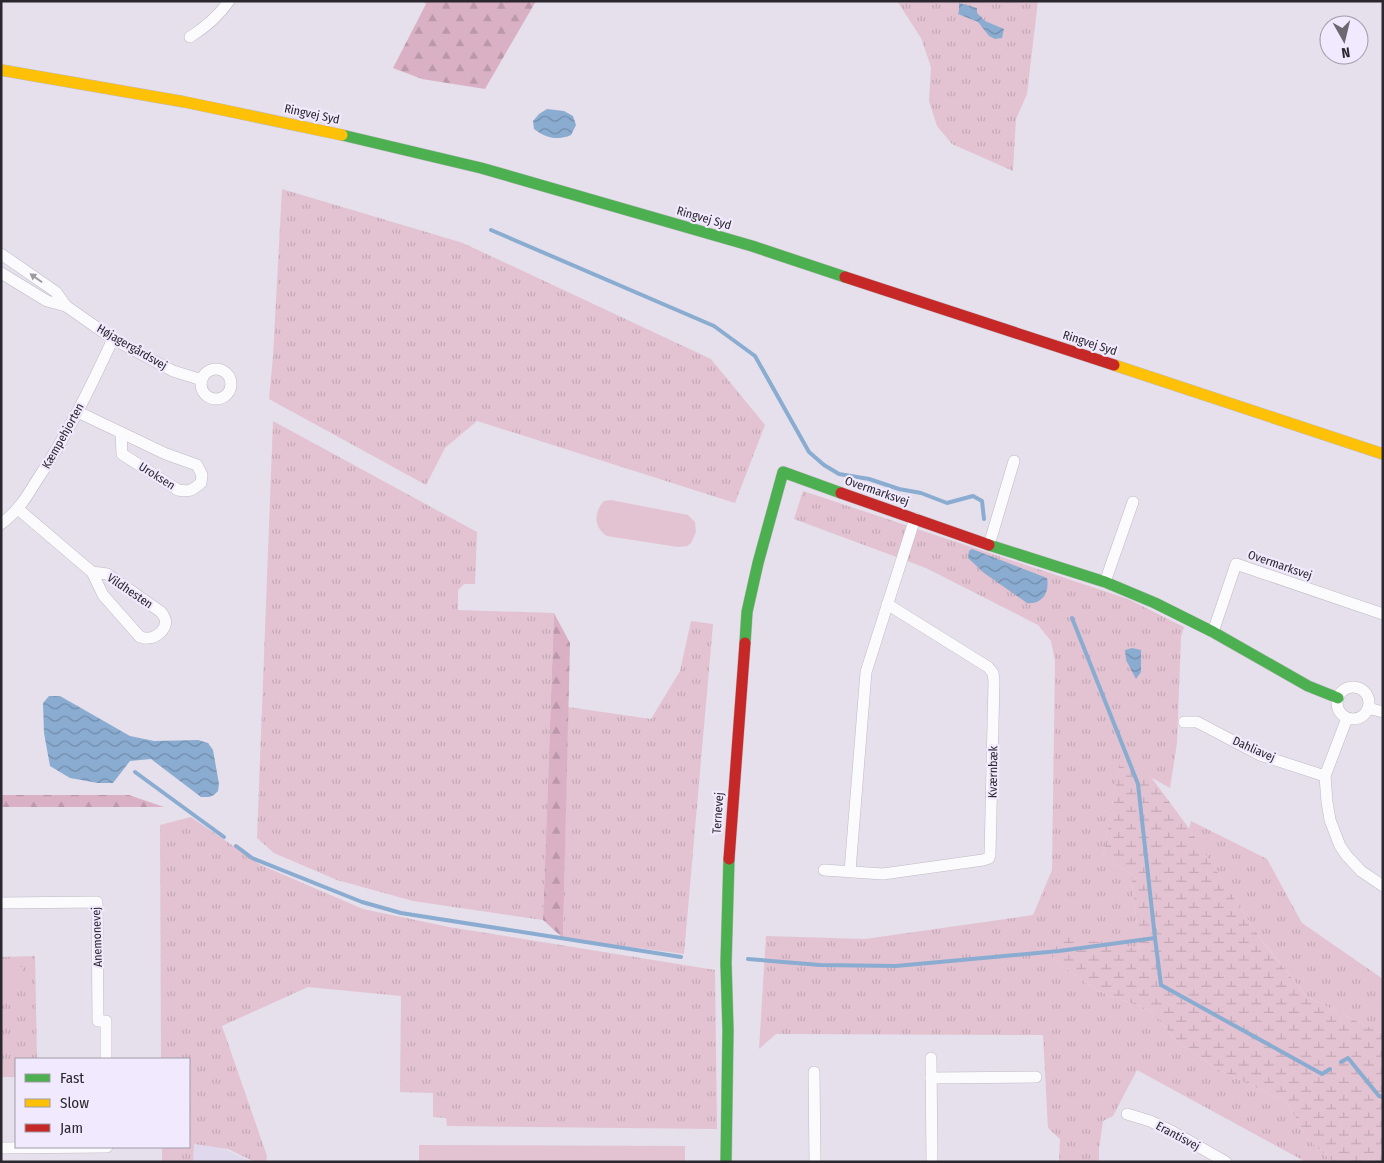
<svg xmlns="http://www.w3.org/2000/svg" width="1384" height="1163" font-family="'Fira Sans Condensed',sans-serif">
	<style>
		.built { fill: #e0d8ed }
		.grass { fill: url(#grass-tufts) }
		.forest { fill: url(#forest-firs) }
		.wetland { fill: url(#wetland-marsh) }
		.park { fill: #e3c3d2 }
		.water { fill: url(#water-waves) }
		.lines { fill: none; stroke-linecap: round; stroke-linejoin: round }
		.stream { stroke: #8bacd1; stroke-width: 4 }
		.street-casing { stroke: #bebbc3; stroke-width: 12 }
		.fast-casing { stroke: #bebbc3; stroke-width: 12 }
		.slow-casing { stroke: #bebbc3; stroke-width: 12 }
		.jam-casing { stroke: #bebbc3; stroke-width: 12 }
		.street { stroke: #fbfafc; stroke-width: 11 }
		.fast { stroke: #4caf50; stroke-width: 11 }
		.slow { stroke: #ffc107; stroke-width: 11 }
		.jam { stroke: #c62828; stroke-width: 11 }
		.oneway { fill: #9d9b9f }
		.labels { text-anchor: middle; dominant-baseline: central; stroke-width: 4.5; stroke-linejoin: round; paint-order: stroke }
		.street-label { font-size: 12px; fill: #2a272e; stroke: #f1e9fd }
	</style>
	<defs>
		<pattern id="grass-tufts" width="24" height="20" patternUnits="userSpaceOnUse" patternTransform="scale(1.25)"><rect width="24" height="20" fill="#e3c3d2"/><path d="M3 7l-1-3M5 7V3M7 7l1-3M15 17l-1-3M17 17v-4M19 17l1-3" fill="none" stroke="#c3a8b5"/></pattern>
		<pattern id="forest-firs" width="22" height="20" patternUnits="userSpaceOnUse" patternTransform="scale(1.25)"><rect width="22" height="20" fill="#dab1c4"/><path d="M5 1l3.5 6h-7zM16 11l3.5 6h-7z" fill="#bb98a9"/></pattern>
		<pattern id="wetland-marsh" width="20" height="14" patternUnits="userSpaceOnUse" patternTransform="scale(1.25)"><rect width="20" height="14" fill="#e3c3d2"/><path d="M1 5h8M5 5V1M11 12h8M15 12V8" fill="none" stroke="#c3a8b5"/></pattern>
		<pattern id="water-waves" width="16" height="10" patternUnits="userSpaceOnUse" patternTransform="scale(1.25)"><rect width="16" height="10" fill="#8bacd1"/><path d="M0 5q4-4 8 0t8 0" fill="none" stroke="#728caa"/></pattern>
	</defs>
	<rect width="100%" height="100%" fill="#e5e0ec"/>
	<!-- built -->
	<path class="built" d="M 193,1144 L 222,1148 L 252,1162 L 193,1162 Z"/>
	<!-- grass -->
	<g class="grass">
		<path d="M 897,1 L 1038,1 L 1027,94 L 1016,119 L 1013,171 L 952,144 L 937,126 L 929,101 L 931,67 L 921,38 Z"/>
		<path d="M 282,189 L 463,243 L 711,359 L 765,425 L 735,503 L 477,421 L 445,448 L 426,485 L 269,399 L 273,356 Z"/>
		<path d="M 273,421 L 477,532 L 475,584 L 464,584 L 458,590 L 458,610 L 554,613 L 543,920 L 413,901 L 337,880 L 274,853 L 257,838 Z"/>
		<path d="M 803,491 L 1128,599 L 1184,627 L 1181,637 L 1177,743 L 1170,788 L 1120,760 L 1103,857 L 1131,874 L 1140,949 L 1058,937 L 1053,959 L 1096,990 L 1152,1011 L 1175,1040 L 1217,1069 L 1287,1102 L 1306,1137 L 1333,1162 L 1306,1162 L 1137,1070 L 1113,1116 L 1103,1121 L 1099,1149 L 1099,1162 L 1059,1162 L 1060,1139 L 1048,1128 L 1043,1035 L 776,1034 L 759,1049 L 766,936 L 865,939 L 1033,915 L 1052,870 L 1055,661 L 1051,641 L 1038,625 L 926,568 L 794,519 Z"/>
		<path d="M 691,621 L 713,624 L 684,954 L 563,938 L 568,707 L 651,719 L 680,671 Z"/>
		<path d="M 191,817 L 261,865 L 363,909 L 449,927 L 715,970 L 717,1129 L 447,1126 L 446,1118 L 433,1117 L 433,1093 L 400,1092 L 401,996 L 308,987 L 222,1026 L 267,1156 L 266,1162 L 255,1162 L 228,1149 L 194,1144 L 193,1162 L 162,1162 L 162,1147 L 189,1147 L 189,1059 L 161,1059 L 160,825 Z"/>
		<path d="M 1191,821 L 1267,859 L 1302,923 L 1383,979 L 1383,1034 L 1307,997 L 1260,938 L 1189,829 Z"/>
		<path d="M 35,956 L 37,1059 L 16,1059 L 16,1077 L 1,1077 L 1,984 L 23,984 L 23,967 L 1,967 L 1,957 Z"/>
	</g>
	<!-- forest -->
	<g class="forest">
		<path d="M 423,1 L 536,1 L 485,89 L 422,79 L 393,68 L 426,4 Z"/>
		<path d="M 554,613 L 570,643 L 563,938 L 543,920 Z"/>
		<path d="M 1,795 L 129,795 L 164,807 L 1,807 Z"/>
	</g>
	<!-- wetland -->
	<path class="wetland" d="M 1120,759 L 1151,777 L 1188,827 L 1262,941 L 1307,997 L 1383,1034 L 1383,1162 L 1333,1162 L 1306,1137 L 1287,1102 L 1217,1069 L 1175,1040 L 1152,1011 L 1096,990 L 1053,959 L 1058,936 L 1140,949 L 1131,874 L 1103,857 Z"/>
	<!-- park -->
	<g class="park">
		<path d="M 611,500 L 688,515 L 695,522 L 696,532 L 691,543 L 687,546 L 678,547 L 607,536 C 593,527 594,512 604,501 Z"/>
		<rect x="1" y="967" width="22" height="17"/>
		<path d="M 419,1145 L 685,1146 L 685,1162 L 419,1162 Z"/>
	</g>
	<!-- water -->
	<g class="water">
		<path d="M 959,3 L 977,8 L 977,13 L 985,21 L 1004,29 L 1002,38 L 995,39 L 989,36 L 978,22 L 958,14 L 959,11 Z"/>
		<path d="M 547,109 L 564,111 L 573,116 L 576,125 L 571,135 C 557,141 546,138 534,129 L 533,121 L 539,114 Z"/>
		<path d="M 972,549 L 1047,578 C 1050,592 1042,605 1027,603 L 984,573 L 968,558 L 969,551 Z"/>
		<path d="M 1132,648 L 1141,650 L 1141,672 L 1136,679 L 1126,660 L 1125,650 Z"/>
		<path d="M 49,696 L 60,696 L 130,736 L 154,741 L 198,740 L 208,743 L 213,750 L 219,784 L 218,791 L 214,795 L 209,797 L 201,797 L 151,759 L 130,761 L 113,783 L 98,783 L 70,778 L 50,766 L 44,733 L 43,703 Z"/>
	</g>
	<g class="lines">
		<!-- stream -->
		<g class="stream">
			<path d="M 491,230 L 714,326 L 755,356 L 809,452 L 824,465 L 839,474 L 869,479 L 899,489 L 921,493 L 947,503 L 973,496 L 982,501 L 984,519"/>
			<path d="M 1072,618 L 1138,784 L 1155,938"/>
			<path d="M 135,772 L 224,837"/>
			<path d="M 236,846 L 252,858 L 362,902 L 401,913 L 681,957"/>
			<path d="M 748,959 L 820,965 L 896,966 L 1059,951 L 1155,938 L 1161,985 L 1322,1074 L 1330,1069"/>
			<path d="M 1341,1062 L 1348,1058 L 1379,1096 L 1383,1097"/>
		</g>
		<!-- street casing -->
		<g class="street-casing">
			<g id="street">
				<path d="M 190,37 C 206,27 218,17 229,1"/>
				<path d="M 1,254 L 56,292 L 66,306"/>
				<path d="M 1,273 L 47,301 L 66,306 L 113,339 L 173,371 L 202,380"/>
				<circle cx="216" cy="384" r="15"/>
				<path d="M 78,412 L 166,454 L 197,465 L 202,475 L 201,483 C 191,491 190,492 178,490 L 122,454 L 121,433"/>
				<path d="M 18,509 L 92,572 L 103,595 L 140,637 C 142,637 146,639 148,638 C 157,638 168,628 165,619 C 165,618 162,613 161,612 L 107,574 L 92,572"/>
				<path d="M 1,524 C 18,511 26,498 37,480 C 67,436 90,388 113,339"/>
				<path d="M 989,545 L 1014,461"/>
				<path d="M 1105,582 L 1133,502"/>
				<path d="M 1213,632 L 1236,564 L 1383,614"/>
				<circle cx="1353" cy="703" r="16"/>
				<path d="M 1368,708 L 1383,712"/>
				<path d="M 1347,718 L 1325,776 L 1327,802 L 1330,820 L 1340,846 L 1347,856 L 1361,871 L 1383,886"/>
				<path d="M 1184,722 L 1197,722 L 1260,755 L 1325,776"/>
				<path d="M 824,870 L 883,874 L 983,860 L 989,858 L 990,855 L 994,681 L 993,673 L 988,667 L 887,604"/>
				<path d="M 850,871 L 866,672 L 915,518"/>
				<path d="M 1,903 L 97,902 L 98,1021 L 106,1021 L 106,1059"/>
				<path d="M 931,1058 L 932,1162"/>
				<path d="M 814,1072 L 815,1162"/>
				<path d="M 931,1078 L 1036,1077"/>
				<path d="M 1127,1114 L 1150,1121 L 1173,1132 L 1226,1162"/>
				<path d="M 1,1148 L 107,1147"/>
			</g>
		</g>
		<!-- fast casing -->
		<g class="fast-casing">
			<g id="fast">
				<path d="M 342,135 L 481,168 L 752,246 L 845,277"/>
				<path d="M 989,545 L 1105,582 L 1155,603 L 1213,632 L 1308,686 L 1338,698"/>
				<path d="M 745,643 L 747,612 L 758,563 L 783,472 L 841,493"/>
				<path d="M 726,1162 L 728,1030 L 726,963 L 729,859"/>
			</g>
		</g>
		<!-- slow casing -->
		<g class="slow-casing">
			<g id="slow">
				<path d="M 1,70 L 185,102 L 342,135"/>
				<path d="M 1114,365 L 1383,454"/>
			</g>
		</g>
		<!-- jam casing -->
		<g class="jam-casing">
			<g id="jam">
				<path d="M 845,277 L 1114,365"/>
				<path d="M 841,493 L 989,545"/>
				<path d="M 729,859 L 745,643"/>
			</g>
		</g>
		<!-- street -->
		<use href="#street" class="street"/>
		<!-- fast -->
		<use href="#fast" class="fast"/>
		<!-- slow -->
		<use href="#slow" class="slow"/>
		<!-- jam -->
		<use href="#jam" class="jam"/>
	</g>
	<!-- one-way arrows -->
	<defs><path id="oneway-solid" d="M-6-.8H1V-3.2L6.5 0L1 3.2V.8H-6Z" transform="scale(1.25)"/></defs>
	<use class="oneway" href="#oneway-solid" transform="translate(36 278) rotate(-145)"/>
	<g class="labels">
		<!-- street labels -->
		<g class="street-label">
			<text transform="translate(312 114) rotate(12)">Ringvej Syd</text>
			<text transform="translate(704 218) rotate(16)">Ringvej Syd</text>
			<text transform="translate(1090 343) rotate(18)">Ringvej Syd</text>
			<text transform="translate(132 347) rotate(30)">Højagergårdsvej</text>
			<text transform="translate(63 436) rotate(-61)">Kæmpehjorten</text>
			<text transform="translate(157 476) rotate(32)">Uroksen</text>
			<text transform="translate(877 491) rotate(19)">Overmarksvej</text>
			<text transform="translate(1280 565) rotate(19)">Overmarksvej</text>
			<text transform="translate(130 591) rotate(34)">Vildhesten</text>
			<text transform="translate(1254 749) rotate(24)">Dahliavej</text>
			<text transform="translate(993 772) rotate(-89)">Kværnbæk</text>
			<text transform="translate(718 813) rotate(-86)">Ternevej</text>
			<text transform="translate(97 937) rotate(-92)">Anemonevej</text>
			<text transform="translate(1178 1136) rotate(28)">Erantisvej</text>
		</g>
	</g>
	<!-- border -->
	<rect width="1384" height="1163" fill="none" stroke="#2a272e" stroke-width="5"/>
	<!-- legend -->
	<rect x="15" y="1058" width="175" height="90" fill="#f1e9fd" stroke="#a19baa"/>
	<rect x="25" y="1074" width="25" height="8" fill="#4caf50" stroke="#a19baa"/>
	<text x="60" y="1083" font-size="15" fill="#2a272e">Fast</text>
	<rect x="25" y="1099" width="25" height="8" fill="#ffc107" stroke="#a19baa"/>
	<text x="60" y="1108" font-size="15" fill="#2a272e">Slow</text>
	<rect x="25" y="1124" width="25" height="8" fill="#c62828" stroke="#a19baa"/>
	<text x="60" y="1133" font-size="15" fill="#2a272e">Jam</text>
	<!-- north arrow -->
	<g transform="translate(1344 40) rotate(172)"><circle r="24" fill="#f1e9fd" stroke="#a19baa"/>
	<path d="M0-4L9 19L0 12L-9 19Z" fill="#6b6870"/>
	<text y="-8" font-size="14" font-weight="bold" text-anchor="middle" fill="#2a272e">N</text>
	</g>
</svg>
